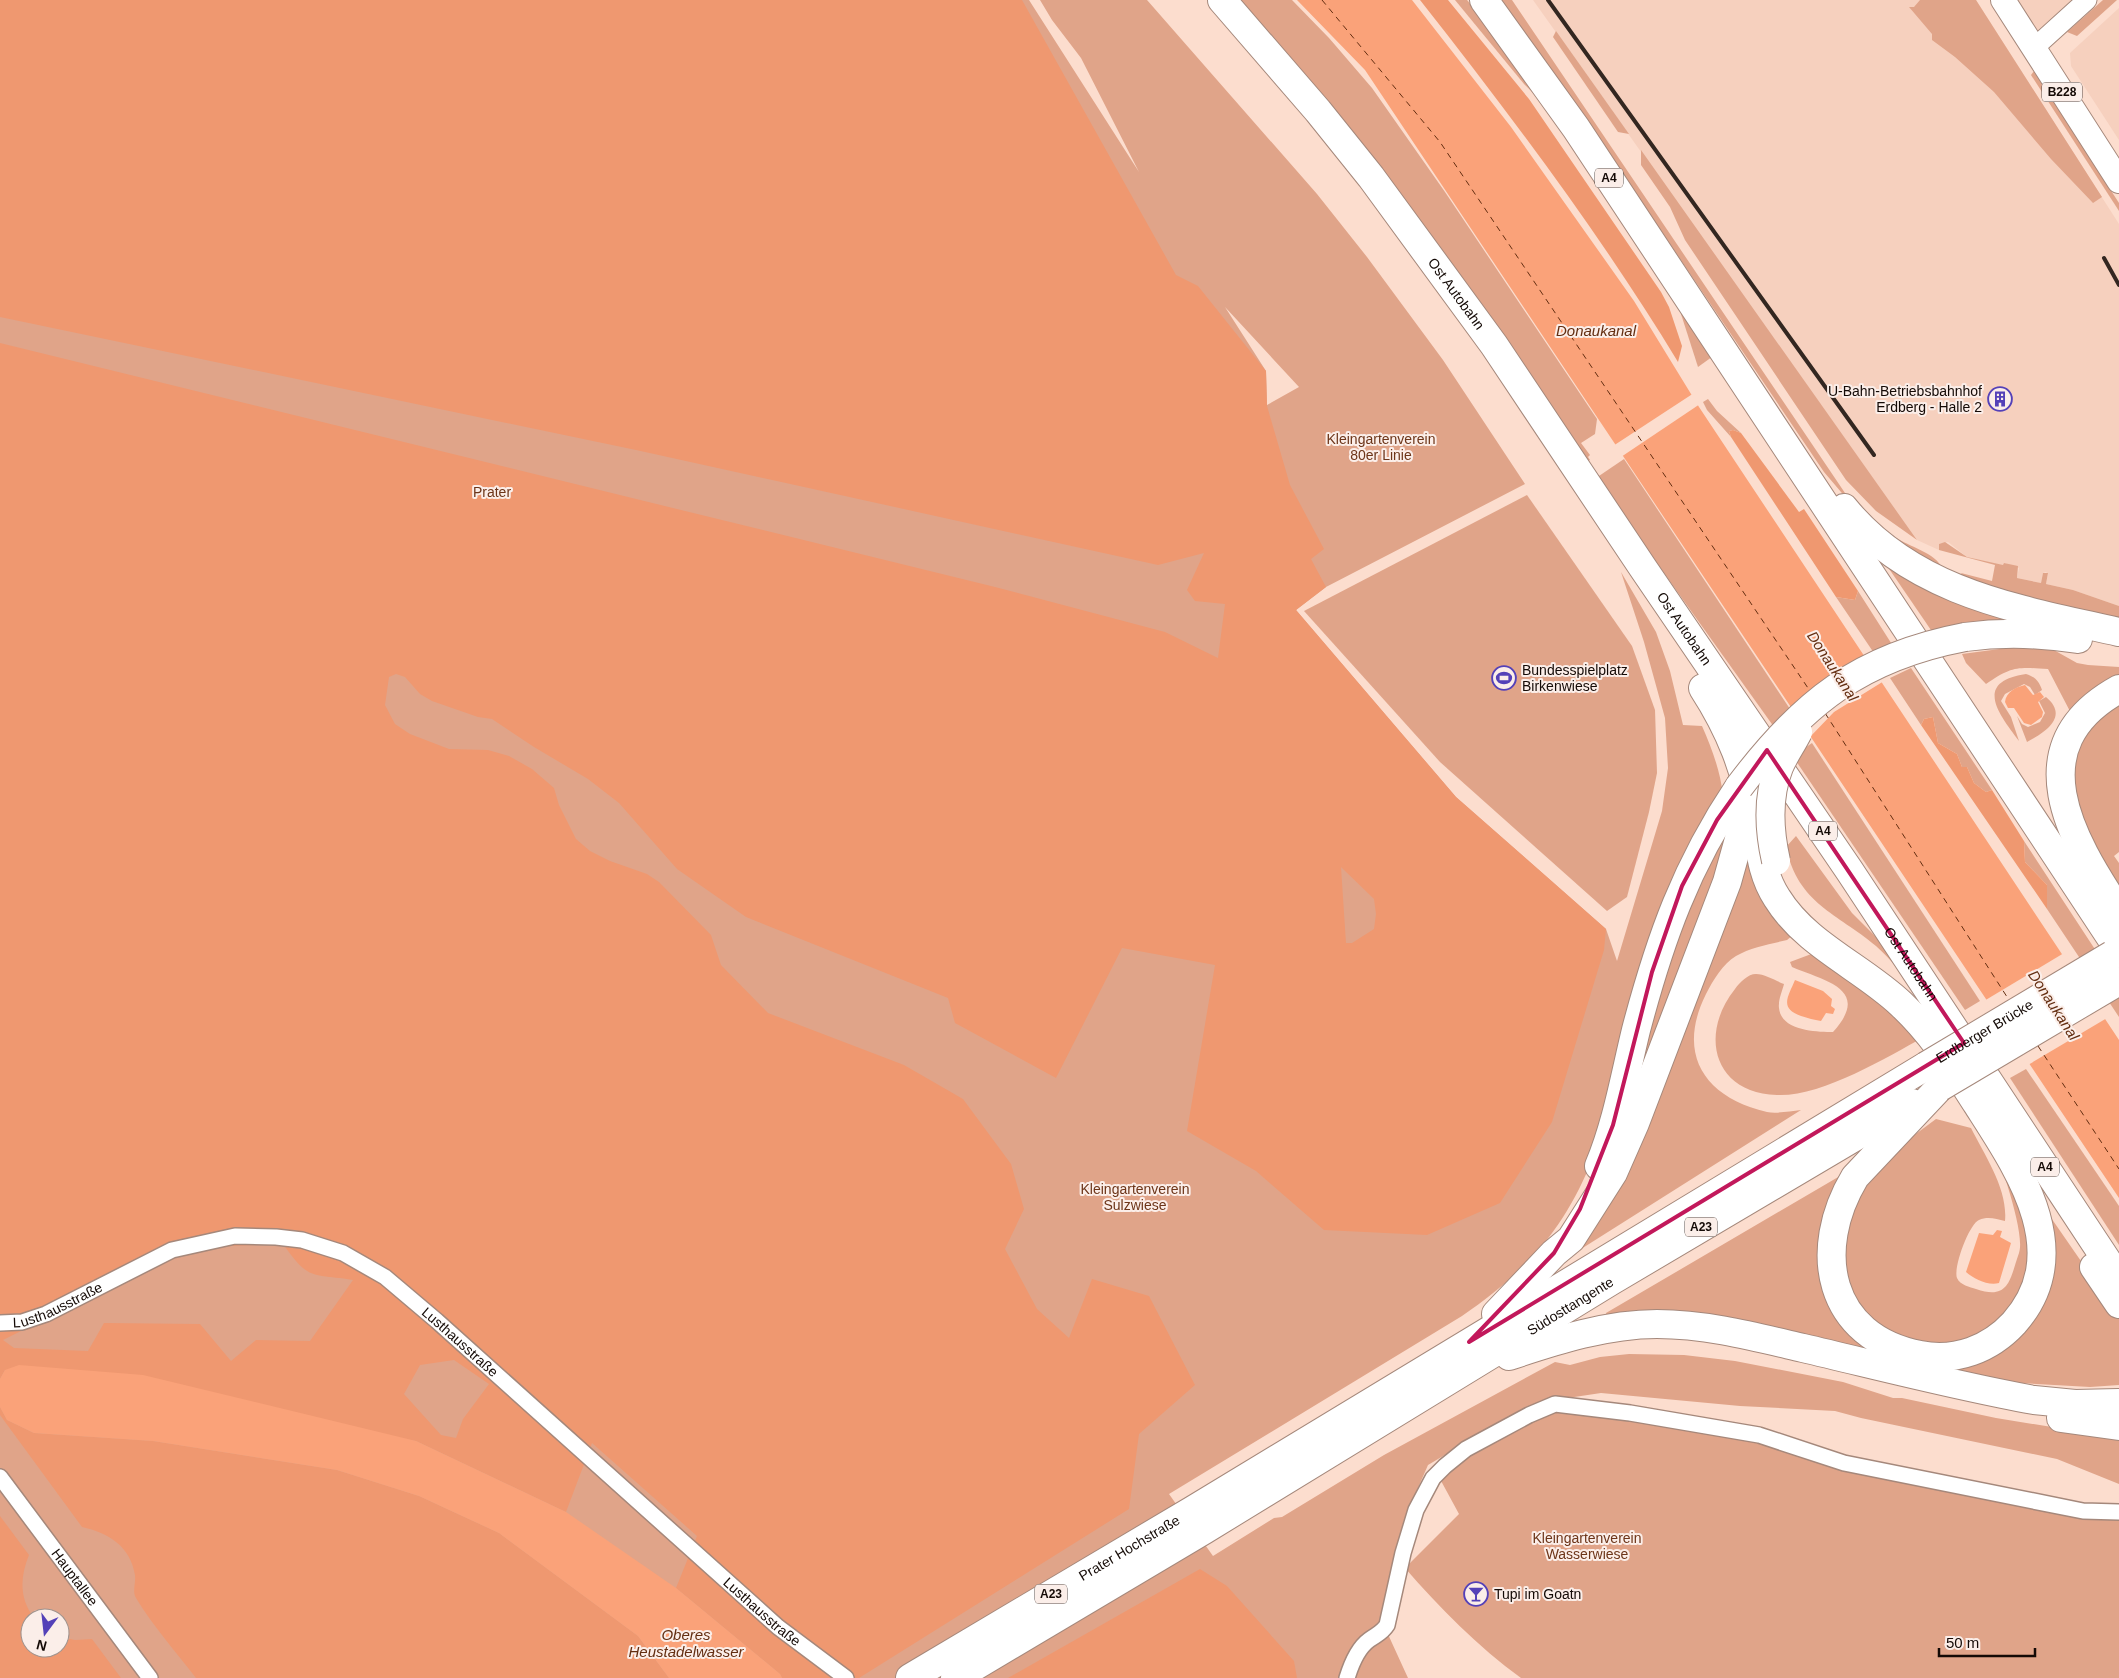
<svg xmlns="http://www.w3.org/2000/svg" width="2119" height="1678" font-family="Arial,sans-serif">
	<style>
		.built { fill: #f6d0be }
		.green { fill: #e0a489; fill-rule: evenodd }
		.forest { fill: #ef9870; fill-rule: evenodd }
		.water { fill: #faa279 }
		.pier { fill: #fcddce }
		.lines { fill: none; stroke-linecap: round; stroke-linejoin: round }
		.ferry { stroke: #642e11; stroke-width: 1; stroke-dasharray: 6 5; stroke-linecap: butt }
		.minor-casing { stroke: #a5887b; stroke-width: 18 }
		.tertiary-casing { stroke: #a5887b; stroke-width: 21 }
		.primary-casing { stroke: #a5887b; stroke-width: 26 }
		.motorway-casing { stroke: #a5887b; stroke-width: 30 }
		.minor { stroke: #fff; stroke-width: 15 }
		.tertiary { stroke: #fff; stroke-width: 19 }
		.primary { stroke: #fff; stroke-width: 24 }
		.motorway { stroke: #fff; stroke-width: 28 }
		.rail { stroke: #332721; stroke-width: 4 }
		.motorway-bridge-casing { stroke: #a5887b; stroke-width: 30; stroke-linecap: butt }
		.motorway-bridge { stroke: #fff; stroke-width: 28 }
		.marked { fill: none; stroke: #c2185b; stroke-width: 4; stroke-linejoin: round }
		.labels { text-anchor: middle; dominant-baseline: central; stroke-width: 4; stroke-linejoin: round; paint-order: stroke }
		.shield { fill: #fbeee9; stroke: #594e4a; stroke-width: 1 }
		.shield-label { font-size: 12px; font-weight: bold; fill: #140a06 }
		.street-label { font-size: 14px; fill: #140a06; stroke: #fbeee9 }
		.poi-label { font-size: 14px; fill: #140a06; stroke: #fbeee9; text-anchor: start }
		.park-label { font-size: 14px; fill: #6d3519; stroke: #fbeee9 }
		.water-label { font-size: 15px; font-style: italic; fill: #642e11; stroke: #fbeee9 }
	</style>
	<rect width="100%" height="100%" fill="#fcddce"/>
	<!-- built -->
	<g class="built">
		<path d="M 1533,0 L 1976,0 L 2119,224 L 2119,606 L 2073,590 L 2046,584 L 2048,574 L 2046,572 L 2043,573 L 2041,583 L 2017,578 L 2019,568 L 2004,563 L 2004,566 L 1967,557 L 1948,542 L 1939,544 L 1939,550 L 1917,540 Z"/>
		<path d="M 2003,0 L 2087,0 L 2034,48 Z"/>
		<path d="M 2119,8 L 2119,140 L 2071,66 L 2070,53 Z"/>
	</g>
	<!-- green -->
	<g class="green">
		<path d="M 0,0 L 1029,0 L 1139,172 L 1081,58 L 1052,20 L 1040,0 L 1147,0 L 1317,194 L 1367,257 L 1443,360 L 1525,484 L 1326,587 L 1296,610 L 1456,797 L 1606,929 L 1617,961 L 1662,811 L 1668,768 L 1665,718 L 1644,642 L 1621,572 L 1656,632 L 1670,671 L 1683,725 L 1702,726 C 1712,749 1720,770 1723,795 L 1593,1158 C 1564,1230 1526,1272 1462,1316 L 1169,1494 L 1213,1556 L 1274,1518 L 1282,1517 L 1384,1455 L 1555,1362 L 1570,1365 L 1600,1357 L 1629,1354 L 1684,1355 L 1735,1361 L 1843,1382 L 1893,1398 L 1902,1398 L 1996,1418 L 2119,1438 L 2119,1484 L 2057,1459 L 1861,1418 L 1835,1411 L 1740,1406 L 1601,1393 L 1561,1399 L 1470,1440 L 1428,1465 L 1404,1520 L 1391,1570 L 1381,1619 L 1408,1678 L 0,1678 ZM 1225,307 L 1299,387 L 1267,405 L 1266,371 ZM 30,1618 L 60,1618 L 60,1648 L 30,1648 Z"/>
		<path d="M 1235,0 L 1292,0 L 1329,38 L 1372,88 L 1445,192 L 1597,419 L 1595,434 L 1581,443 L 1590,455 L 1588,457 L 1590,460 L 1585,463 Z"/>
		<path d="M 1455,0 L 1467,0 L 1515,55 L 1561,120 L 1524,84 Z"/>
		<path d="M 1500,0 L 1512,0 L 1845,493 C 1859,510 1876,524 1895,537 C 1909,547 1935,552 1943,569 L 1932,566 L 1858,512 L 1824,472 L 1593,130 Z"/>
		<path d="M 1920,0 L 1976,0 L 2102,197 L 2093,203 L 2051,159 L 1994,92 L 1955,57 L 1932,40 L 1932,34 L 1909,7 L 1914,7 Z"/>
		<path d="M 2103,0 L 2117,0 L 2077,36 L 2067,32 Z"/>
		<path d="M 1556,31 L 1629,134 L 1618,132 L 1553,37 Z"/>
		<path d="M 2034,71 L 2119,203 L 2119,211 L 2031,75 Z"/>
		<path d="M 1641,150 L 1917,540 L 1876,511 L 1846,480 L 1685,240 L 1670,207 L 1641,165 Z"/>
		<path d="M 1684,307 L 1716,354 L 1698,367 L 1681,314 Z"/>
		<path d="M 1708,399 L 1717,411 L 1741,433 L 1733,430 L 1729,431 L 1731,437 L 1707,410 L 1703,402 Z"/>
		<path d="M 1624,459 L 1790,709 L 1774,727 L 1596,478 Z"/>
		<path d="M 1527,495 L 1632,646 L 1655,710 L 1657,773 L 1649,812 L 1627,897 L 1607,911 L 1440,762 L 1304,611 Z"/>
		<path d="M 1945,542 L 1967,557 L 2003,565 L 2004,563 L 2018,566 L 2017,578 L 2041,583 L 2043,573 L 2048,573 L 2046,584 L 2073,590 L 2119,606 L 2119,620 L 2031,600 L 1964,578 L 1961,573 L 1992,581 L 1995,565 L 1939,550 L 1939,544 Z"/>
		<path d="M 1881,557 L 2039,621 L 1933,633 Z"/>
		<path d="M 1858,591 L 1893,646 L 1878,659 L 1836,597 L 1855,600 Z"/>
		<path d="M 2007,648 L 2052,649 L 2077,663 L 2088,665 L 2119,667 L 2119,682 L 2074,719 L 2048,669 C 2017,667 2012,666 1986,684 L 1966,663 L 1962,654 Z"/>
		<path d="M 1911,668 L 1992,790 L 1986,792 L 1974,783 L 1967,767 L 1962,767 L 1957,754 L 1938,743 L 1933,717 L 1924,719 L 1921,725 L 1890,678 Z"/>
		<path d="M 2026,674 C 2035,677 2039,681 2042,690 L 2035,695 L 2030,687 L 2024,684 L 2005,694 L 2001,701 L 2011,717 L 2019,741 C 2000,715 1972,682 2026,674 Z"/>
		<path d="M 2046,697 C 2070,717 2044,733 2027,742 L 2017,716 L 2022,724 L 2028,727 L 2040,722 L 2045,713 L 2039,701 Z"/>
		<path d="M 2119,701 L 2119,852 L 2114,856 L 2119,863 L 2119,900 L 2076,812 L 2072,762 L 2090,724 Z"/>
		<path d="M 1812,743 L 1980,1001 L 1965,1010 L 1796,761 L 1802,750 Z"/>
		<path d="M 1735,828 L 1619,1141 L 1668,957 L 1719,840 Z"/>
		<path d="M 1796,836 L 1852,913 L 1876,937 L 1881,936 L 1918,992 C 1904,977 1892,960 1876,946 C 1837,913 1798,904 1786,847 Z"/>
		<path d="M 2024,841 L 2119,986 L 2119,1017 L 2047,909 L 2047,885 L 2025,862 Z"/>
		<path d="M 1746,853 L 1793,935 L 1787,940 C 1771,944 1751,947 1736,956 C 1723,964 1713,980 1706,994 C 1676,1054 1704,1097 1767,1112 C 1777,1114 1790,1111 1801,1110 L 1570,1256 L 1588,1234 L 1592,1231 L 1627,1173 Z"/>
		<path d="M 1814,953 L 1846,974 L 1924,1037 C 1886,1058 1821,1097 1777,1095 C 1713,1093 1699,1034 1735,989 C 1740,982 1748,974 1756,974 C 1765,974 1776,981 1784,984 C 1782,992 1778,1000 1779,1008 C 1781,1031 1817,1032 1833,1032 C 1872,989 1825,981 1792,967 L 1790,962 Z"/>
		<path d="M 2026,1069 L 2119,1206 L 2119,1245 L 2010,1078 Z"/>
		<path d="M 1936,1119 L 1971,1128 C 1985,1156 2008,1189 2005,1221 C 1996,1219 1988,1216 1979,1220 C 1969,1224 1953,1268 1957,1278 C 1960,1285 1970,1287 1976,1289 C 2010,1301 2010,1278 2019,1253 C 2026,1232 1998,1158 1991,1135 L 2028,1226 L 2027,1275 L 2013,1306 L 1988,1331 L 1947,1346 L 1900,1339 L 1863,1312 L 1846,1280 L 1843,1236 L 1861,1190 L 1905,1142 Z"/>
		<path d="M 1857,1166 L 1826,1278 L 1913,1359 L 2019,1325 L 2038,1199 L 2119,1316 L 2119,1385 L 2090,1387 L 2003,1382 L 1607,1319 L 1606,1313 Z"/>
		<path d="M 1549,1410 L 1632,1418 L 1757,1442 L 1840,1468 L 2119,1519 L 2119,1678 L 1521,1678 C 1478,1647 1439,1607 1405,1568 L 1459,1514 L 1440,1479 L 1461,1459 Z"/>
	</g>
	<!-- forest -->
	<g class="forest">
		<path d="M 0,0 L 1022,0 L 1176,275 L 1198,286 L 1266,371 L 1267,406 L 1290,485 L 1324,549 L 1311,559 L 1326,587 L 1296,610 L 1456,797 L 1606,929 L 1604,950 L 1552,1122 L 1500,1203 L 1427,1235 L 1324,1230 L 1256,1171 L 1187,1131 L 1215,965 L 1122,948 L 1056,1078 L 955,1023 L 948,998 L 746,917 L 677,869 L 619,803 L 588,779 L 534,747 L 492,719 L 478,717 L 432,701 L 420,694 L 405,677 L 396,674 L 389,677 L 385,705 L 395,724 L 410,734 L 449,749 L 488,750 L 509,756 L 532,769 L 554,788 L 559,805 L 576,839 L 590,851 L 610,861 L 647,874 L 659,882 L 711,935 L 721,965 L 768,1013 L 904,1065 L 963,1099 L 1011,1164 L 1024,1209 L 1005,1249 L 1037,1309 L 1069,1338 L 1092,1279 L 1149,1296 L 1195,1385 L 1139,1434 L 1129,1509 L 859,1678 L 782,1678 L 780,1674 L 676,1588 L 697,1536 L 592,1443 L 566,1512 L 416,1441 L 5,1370 L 0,1379 L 0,343 L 995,587 L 1165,632 L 1218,658 L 1225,604 L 1195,601 L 1187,590 L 1204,553 L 1158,565 L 636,450 L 0,317 ZM 1341,867 L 1374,899 L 1376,914 L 1374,929 L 1352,943 L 1346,943 ZM 283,1244 C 310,1282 311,1273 353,1280 L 310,1341 L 256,1340 L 231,1361 L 200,1324 L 104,1323 L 88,1351 L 14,1348 L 3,1340 L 170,1257 L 205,1247 ZM 454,1360 L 489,1384 L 463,1419 L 456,1438 L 441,1435 L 404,1394 L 420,1365 Z"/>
		<path d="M 1420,0 L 1448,0 L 1529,99 L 1661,292 L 1669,307 L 1682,346 L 1678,362 C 1601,235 1512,117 1420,0 Z"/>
		<path d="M 1733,430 L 1741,433 L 1799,512 L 1804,509 L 1858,591 L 1855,600 L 1836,597 L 1731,437 L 1729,431 Z"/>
		<path d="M 1933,717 L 1938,743 L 1957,754 L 1962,767 L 1967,767 L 1974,783 L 1986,792 L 1992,790 L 2024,841 L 2025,862 L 2047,885 L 2047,909 L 1921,725 L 1924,719 Z"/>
		<path d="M 0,1407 L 7,1420 L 34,1433 L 153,1441 L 337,1470 L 419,1496 L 499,1533 L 638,1636 L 669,1678 L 196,1678 C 176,1652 153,1626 136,1598 C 132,1592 136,1583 135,1575 C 130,1546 109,1533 82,1527 L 0,1415 Z"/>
		<path d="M 0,1516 L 29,1555 C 20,1577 19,1598 34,1618 L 30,1618 L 30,1648 L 60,1648 L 60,1637 L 75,1640 L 92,1639 L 121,1678 L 0,1678 Z"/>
		<path d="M 1200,1569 L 1227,1586 L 1294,1661 L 1297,1678 L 1008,1678 Z"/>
	</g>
	<!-- water -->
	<g class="water">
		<path d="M 1297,0 L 1412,0 L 1511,127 L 1634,301 L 1699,407 L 2119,1040 L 2119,1198 L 1365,70 Z"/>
		<path d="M 2025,685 L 2033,695 L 2040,692 L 2044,697 L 2038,702 L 2043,712 L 2042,717 L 2031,725 L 2024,723 L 2014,708 L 2008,708 L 2005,702 C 2006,692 2016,687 2025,685 Z"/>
		<path d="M 1795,980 L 1823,991 L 1832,999 L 1831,1006 L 1835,1009 L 1833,1014 L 1826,1013 L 1821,1021 C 1814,1020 1808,1018 1801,1016 C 1779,1008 1788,997 1795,980 Z"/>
		<path d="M 1997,1230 L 2002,1231 L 2000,1237 L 2011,1243 L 1999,1283 C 1988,1286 1974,1279 1966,1272 L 1979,1233 L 1993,1235 Z"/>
		<path d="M 19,1365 L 143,1375 L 416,1441 L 566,1512 L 676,1588 L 780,1674 L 782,1678 L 669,1678 L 638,1636 L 499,1533 L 419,1496 L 337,1470 L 153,1441 L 34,1433 L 7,1420 L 0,1407 L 0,1379 L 5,1370 Z"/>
	</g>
	<!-- pier -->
	<g class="pier">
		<path d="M 1694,393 L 1700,404 L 1621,457 L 1613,446 Z"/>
		<path d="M 1871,661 L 1884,681 L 1834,712 L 1809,738 L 1793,714 Z"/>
		<path d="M 2064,953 L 2107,1018 L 2028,1065 L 1984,1001 Z"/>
	</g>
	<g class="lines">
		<!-- ferry -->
		<g class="ferry">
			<path d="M 1322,0 L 1440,142 L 1810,691"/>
			<path d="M 1825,713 L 2009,1000"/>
			<path d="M 2038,1046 L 2119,1169"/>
		</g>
		<!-- minor casing -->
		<g class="minor-casing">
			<g id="minor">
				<path id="s1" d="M 0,1323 L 22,1322 L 46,1314 L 172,1250 L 235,1236 L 276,1237 L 302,1240 L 343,1253 L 385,1277 L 437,1321 L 778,1627 L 846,1678"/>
				<path id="s2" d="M 0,1477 L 150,1678"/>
				<path d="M 1347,1678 C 1351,1665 1358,1648 1369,1640 C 1377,1634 1382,1633 1387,1625 L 1403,1553 L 1416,1510 L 1433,1478 L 1445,1466 L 1466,1449 L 1529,1415 L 1555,1404 L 1630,1413 L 1759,1435 L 1844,1463 L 2083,1511 L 2119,1512"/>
			</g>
		</g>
		<!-- tertiary casing -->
		<g class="tertiary-casing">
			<path id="tertiary" d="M 2034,48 L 2087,0"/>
		</g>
		<!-- primary casing -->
		<g class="primary-casing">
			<path id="primary" d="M 2003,0 L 2119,181"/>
		</g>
		<!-- motorway casing -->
		<g class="motorway-casing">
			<g id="motorway">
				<path id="s3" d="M 1222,0 L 1318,111 L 1371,177 L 1494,345 L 1643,568 L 1849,870 L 2119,1279"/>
				<path d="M 1484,0 L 1576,128 L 2119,950"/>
				<path d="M 1844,508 C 1913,593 2018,609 2119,632"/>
				<path d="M 1965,637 C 2003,632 2040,633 2078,639"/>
				<path d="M 1703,688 C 1731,731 1745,769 1755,820 C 1760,847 1761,874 1777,898 C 1806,945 1862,967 1901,1004 C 1934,1035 1953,1067 1977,1104 C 2018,1168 2077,1252 2014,1323 C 1990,1349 1956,1362 1920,1355 C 1827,1337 1811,1250 1855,1177 L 1940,1087"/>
				<path d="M 2119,689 C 2016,746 2071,839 2119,911"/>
				<path d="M 1599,1166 C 1617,1123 1625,1075 1636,1030 C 1660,939 1686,866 1739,787"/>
				<path d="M 2094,1267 L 2119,1304"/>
				<path d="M 1496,1314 L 1554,1253 L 1571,1239 L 1613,1173 L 1635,1123 L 1727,882 L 1739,839 L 1741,804"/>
				<path d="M 1509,1356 C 1557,1340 1607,1324 1657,1324 C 1707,1324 1756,1337 1803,1348 C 1880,1366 1956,1386 2034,1400 L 2075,1404 L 2119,1403"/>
				<path d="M 2061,1418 L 2119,1426"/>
				<path id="s4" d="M 910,1678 L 1193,1510 L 1926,1066"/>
				<path id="s5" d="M 955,1678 L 1204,1530 L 1611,1281 L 1912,1103"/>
			</g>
		</g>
		<!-- minor -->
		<use href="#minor" class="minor"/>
		<!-- tertiary -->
		<use href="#tertiary" class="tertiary"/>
		<!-- primary -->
		<use href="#primary" class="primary"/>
		<!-- motorway -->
		<use href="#motorway" class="motorway"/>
		<!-- rail -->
		<g class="rail">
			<path d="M 1548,0 L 1874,455"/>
			<path d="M 2104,258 L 2119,285"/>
		</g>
		<!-- motorway-bridge casing -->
		<g class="motorway-bridge-casing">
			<g id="motorway-bridge">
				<path d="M 1739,787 C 1802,703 1860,657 1965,637"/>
				<path d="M 1776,861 C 1769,830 1767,797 1779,767 C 1784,755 1792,744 1798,732"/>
				<path id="s6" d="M 1926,1066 L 2112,955"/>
				<path d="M 1940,1087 L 2119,981"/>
			</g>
		</g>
		<!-- motorway-bridge -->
		<use href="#motorway-bridge" class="motorway-bridge"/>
	</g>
	<!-- marked area -->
	<path class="marked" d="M 1767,750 L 1964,1043 L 1469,1342 L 1554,1253 L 1580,1209 L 1613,1125 L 1652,972 L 1682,886 L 1717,820 Z"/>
	<!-- icons -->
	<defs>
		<g id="building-ring" transform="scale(1.25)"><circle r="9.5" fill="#fbeee9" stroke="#5441b8" stroke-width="1.5"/><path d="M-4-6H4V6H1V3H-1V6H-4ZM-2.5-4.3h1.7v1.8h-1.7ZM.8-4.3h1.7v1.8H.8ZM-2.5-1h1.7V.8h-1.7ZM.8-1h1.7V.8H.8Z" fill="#5441b8"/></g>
		<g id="stadium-ring" transform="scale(1.25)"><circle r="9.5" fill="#fbeee9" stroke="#5441b8" stroke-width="1.5"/><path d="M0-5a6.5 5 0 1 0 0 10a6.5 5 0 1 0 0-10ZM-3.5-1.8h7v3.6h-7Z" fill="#5441b8"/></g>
		<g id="bar-ring" transform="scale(1.25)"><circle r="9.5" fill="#fbeee9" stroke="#5441b8" stroke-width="1.5"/><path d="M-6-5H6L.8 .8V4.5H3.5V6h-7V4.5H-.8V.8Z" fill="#5441b8"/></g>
	</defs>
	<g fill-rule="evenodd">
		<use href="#building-ring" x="2000" y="399"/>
		<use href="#stadium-ring" x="1504" y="678"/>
		<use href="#bar-ring" x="1476" y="1594"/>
	</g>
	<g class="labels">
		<!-- shield labels -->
		<g class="shield">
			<rect x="2042" y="82.5" width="40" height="19" rx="4"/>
			<rect x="1595" y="168.5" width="28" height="19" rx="4"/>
			<rect x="1809" y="821.5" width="28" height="19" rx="4"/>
			<rect x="2031" y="1157.5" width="28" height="19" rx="4"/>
			<rect x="1685" y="1217.5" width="32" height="19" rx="4"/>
			<rect x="1035" y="1584.5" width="32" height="19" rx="4"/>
		</g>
		<g class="shield-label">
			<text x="2062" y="92">B228</text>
			<text x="1609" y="178">A4</text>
			<text x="1823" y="831">A4</text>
			<text x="2045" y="1167">A4</text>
			<text x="1701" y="1227">A23</text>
			<text x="1051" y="1594">A23</text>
		</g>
		<!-- street labels -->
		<g class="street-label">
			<text stroke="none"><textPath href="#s3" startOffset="376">Ost Autobahn</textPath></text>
			<text stroke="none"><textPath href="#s3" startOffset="781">Ost Autobahn</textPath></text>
			<text stroke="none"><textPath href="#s3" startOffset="1186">Ost Autobahn</textPath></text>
			<text stroke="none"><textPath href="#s6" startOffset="68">Erdberger Brücke</textPath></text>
			<text stroke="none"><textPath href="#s1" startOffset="61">Lusthausstraße</textPath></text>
			<text stroke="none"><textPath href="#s5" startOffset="719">Südosttangente</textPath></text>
			<text stroke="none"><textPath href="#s1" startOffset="511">Lusthausstraße</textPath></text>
			<text stroke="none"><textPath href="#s4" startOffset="255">Prater Hochstraße</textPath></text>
			<text stroke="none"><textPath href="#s2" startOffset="125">Hauptallee</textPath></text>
			<text stroke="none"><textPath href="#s1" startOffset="916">Lusthausstraße</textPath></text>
		</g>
		<!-- poi labels -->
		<g class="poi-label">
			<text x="1982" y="391" text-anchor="end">U-Bahn-Betriebsbahnhof<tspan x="1982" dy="16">Erdberg - Halle 2</tspan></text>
			<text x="1522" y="670">Bundesspielplatz<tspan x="1522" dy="16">Birkenwiese</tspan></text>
			<text x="1494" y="1594">Tupi im Goatn</text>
		</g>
		<!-- park labels -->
		<g class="park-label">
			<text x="1381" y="439">Kleingartenverein<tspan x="1381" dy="16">80er Linie</tspan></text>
			<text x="492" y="492">Prater</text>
			<text x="1135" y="1189">Kleingartenverein<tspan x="1135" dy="16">Sulzwiese</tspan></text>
			<text x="1587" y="1538">Kleingartenverein<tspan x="1587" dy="16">Wasserwiese</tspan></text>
		</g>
		<!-- water labels -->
		<g class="water-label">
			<text x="1596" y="330">Donaukanal</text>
			<text transform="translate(1833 666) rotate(57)">Donaukanal</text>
			<text transform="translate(2054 1005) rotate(57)">Donaukanal</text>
			<text x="686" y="1634">Oberes<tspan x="686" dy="17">Heustadelwasser</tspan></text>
		</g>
	</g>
	<!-- north arrow -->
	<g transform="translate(45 1633) rotate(195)"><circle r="24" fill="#fbeee9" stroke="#9f938e"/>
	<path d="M0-4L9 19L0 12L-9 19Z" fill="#5441b8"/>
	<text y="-8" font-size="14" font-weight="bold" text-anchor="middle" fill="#140a06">N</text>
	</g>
	<!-- scale -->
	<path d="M1939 1648v8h96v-8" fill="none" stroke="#140a06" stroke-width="2.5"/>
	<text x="1946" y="1648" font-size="15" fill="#140a06" stroke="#fbeee9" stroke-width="4" paint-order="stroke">50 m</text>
</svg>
